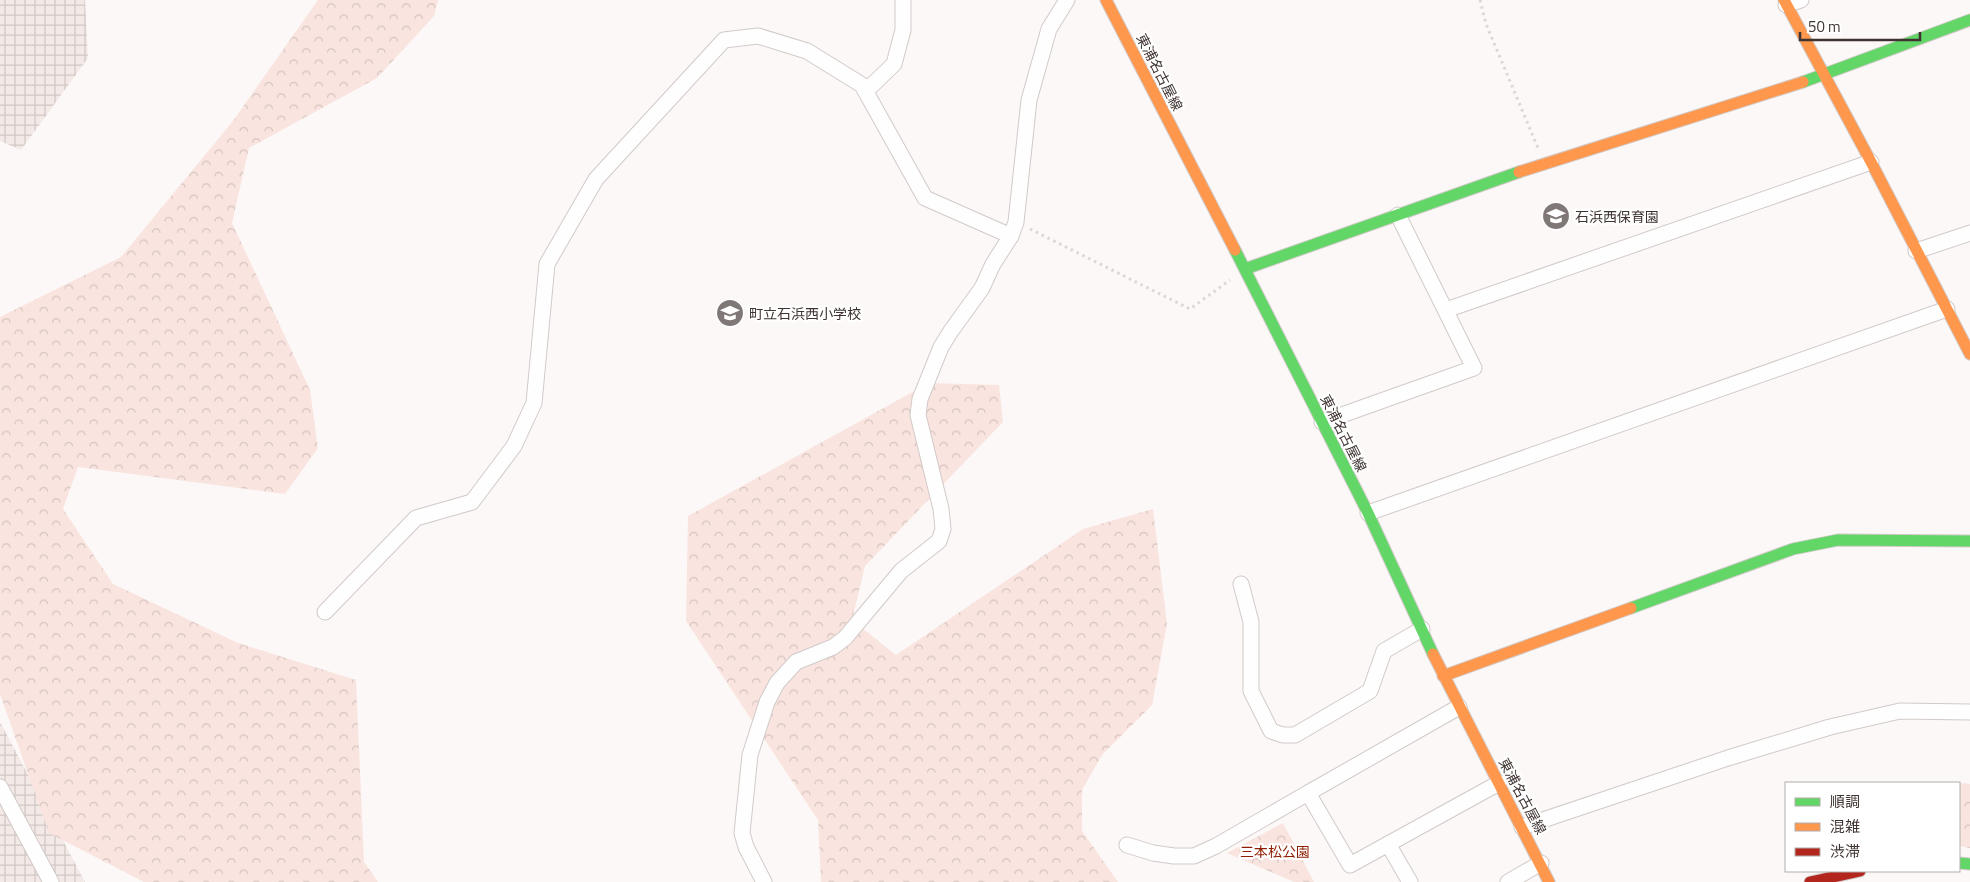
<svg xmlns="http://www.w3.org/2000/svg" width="1970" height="882" font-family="'Titillium Web','Noto Sans JP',sans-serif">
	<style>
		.industrial { fill: url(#industrial-grid) }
		.forest { fill: url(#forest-crowns) }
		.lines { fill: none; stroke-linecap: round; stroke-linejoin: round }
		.street-casing { stroke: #d1cac8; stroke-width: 17 }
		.fast-casing { stroke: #d1cac8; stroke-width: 13 }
		.slow-casing { stroke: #d1cac8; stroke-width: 13 }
		.jam-casing { stroke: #d1cac8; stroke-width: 13 }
		.path { stroke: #dad7d6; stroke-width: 3; stroke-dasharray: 2.5 4; stroke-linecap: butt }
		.street { stroke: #fffefe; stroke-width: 15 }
		.fast { stroke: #63d668; stroke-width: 11 }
		.slow { stroke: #ff974d; stroke-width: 11 }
		.jam { stroke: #b3261e; stroke-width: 11 }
		.labels { text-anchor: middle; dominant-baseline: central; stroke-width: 4.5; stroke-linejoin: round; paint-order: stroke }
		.street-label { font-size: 14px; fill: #3e3330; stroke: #fff }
		.poi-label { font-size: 14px; fill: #3e3330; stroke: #fff; text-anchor: start }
		.park-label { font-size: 14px; fill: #8f1c00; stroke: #fff }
	</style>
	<defs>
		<pattern id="industrial-grid" width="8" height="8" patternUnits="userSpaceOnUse" patternTransform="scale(1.25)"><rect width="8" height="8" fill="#f3e9e7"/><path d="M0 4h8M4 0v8" fill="none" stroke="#d1c8c6"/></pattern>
		<pattern id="forest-crowns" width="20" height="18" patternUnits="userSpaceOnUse" patternTransform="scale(1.25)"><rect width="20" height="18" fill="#f9e4df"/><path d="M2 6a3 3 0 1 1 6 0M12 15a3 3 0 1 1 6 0" fill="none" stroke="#d6c4c0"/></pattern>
	</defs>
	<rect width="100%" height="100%" fill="#fcf8f7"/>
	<!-- industrial -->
	<g class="industrial">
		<path d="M 0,0 L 85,0 L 88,58 L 21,150 L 0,141 Z"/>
		<path d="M 0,722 L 8,737 L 85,882 L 0,882 Z"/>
	</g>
	<!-- forest -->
	<g class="forest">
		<path d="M 318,0 L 438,0 L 434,16 L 377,78 L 249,148 L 232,223 L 310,390 L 318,448 L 285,494 L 78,467 L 63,509 L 113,584 L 238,643 L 356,680 L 364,862 L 378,882 L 144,882 L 49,833 L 0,694 L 0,317 L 121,257 L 233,121 Z"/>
		<path d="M 929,383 L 999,385 L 1003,422 L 865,566 L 852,620 L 896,655 L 1083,529 L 1153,509 L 1167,624 L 1152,705 L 1102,755 L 1082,790 L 1082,831 L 1118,882 L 821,882 L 818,820 L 686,621 L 688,516 Z"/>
		<path d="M 1959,783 L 1970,784 L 1970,848 L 1959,846 Z"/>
		<path d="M 1283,823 L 1314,882 L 1294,882 L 1227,853 Z"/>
	</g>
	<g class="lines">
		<!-- street casing -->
		<g class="street-casing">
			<g id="street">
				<path d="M 1786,5 L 1801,0"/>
				<path d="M 866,91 L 894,64 L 903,30 L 903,0"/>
				<path d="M 1916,251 L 1970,233"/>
				<path d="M 1446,310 L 1871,162"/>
				<path d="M 1322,422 L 1474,368 L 1398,215"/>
				<path d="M 1368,513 L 1947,309"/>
				<path d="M 1241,584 L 1251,622 L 1251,691 L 1271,731 L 1283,735 L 1295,735 L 1370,691 L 1384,651 L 1422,629"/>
				<path d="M 325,612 L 416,518 L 472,502 L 514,446 L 534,403 L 547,264 L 596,179 L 724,40 L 758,36 L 807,51 L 862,85 L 925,198 L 1011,236"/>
				<path d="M 1459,707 L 1308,793 L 1350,865 L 1499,783"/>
				<path d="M 0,787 L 51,882"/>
				<path d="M 1522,827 L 1728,758 L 1830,727 L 1900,711 L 1970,712"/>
				<path d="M 1388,844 L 1410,882"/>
				<path d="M 1127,845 L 1153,853 L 1174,856 L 1194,856 L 1216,846 L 1308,793"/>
				<path d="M 764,882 L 746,847 L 742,833 L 750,755 L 767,702 L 777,683 L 796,662 L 833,647 L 845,638 L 901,571 L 939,541 L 943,529 L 941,509 L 918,415 L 920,399 L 941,347 L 951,331 L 982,288 L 993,264 L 1011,236 L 1016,222 L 1029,100 L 1049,29 L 1067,0"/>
				<path d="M 1508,882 L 1541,863"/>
			</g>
		</g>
		<!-- fast casing -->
		<g class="fast-casing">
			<g id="fast">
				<path d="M 1803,82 L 1970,20"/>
				<path d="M 1235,250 L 1368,513 L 1433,654"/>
				<path d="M 1245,269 L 1519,172"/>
				<path d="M 1631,608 L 1793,549 L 1838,540 L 1970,541"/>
				<path d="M 1959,863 L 1970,864"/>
			</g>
		</g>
		<!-- slow casing -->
		<g class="slow-casing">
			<g id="slow">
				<path d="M 1106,0 L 1235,250"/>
				<path d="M 1784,0 L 1871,162 L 1970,354"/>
				<path d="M 1519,172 L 1803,82"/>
				<path d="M 1433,654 L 1549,882"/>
				<path d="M 1443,676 L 1631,608"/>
			</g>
		</g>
		<!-- jam casing -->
		<g class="jam-casing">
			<path id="jam" d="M 1810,882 L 1860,871"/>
		</g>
		<!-- path -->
		<g class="path">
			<path d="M 1480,0 L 1486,24 L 1538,148"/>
			<path d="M 1030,229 L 1190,309 L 1230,280"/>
		</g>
		<!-- street -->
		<use href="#street" class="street"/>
		<!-- fast -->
		<use href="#fast" class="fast"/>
		<!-- slow -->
		<use href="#slow" class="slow"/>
		<!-- jam -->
		<use href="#jam" class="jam"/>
	</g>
	<!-- icons -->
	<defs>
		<g id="school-disc" transform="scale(1.4375)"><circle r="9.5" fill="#807876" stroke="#fff"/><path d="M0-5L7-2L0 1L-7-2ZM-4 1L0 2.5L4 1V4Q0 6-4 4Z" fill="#fff"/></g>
	</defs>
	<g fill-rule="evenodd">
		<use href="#school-disc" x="1556" y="216"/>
		<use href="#school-disc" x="730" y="313"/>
	</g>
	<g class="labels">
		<!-- street labels -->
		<g class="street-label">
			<text transform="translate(1160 72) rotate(63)">東浦名古屋線</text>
			<text transform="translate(1344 433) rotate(63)">東浦名古屋線</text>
			<text transform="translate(1523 796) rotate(62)">東浦名古屋線</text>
		</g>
		<!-- poi labels -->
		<g class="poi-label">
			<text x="1575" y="216">石浜西保育園</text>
			<text x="749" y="313">町立石浜西小学校</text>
		</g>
		<!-- park labels -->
		<g class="park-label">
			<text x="1275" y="851">三本松公園</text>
		</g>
	</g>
	<!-- legend -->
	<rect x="1785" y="782" width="175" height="90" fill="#ffffff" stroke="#b2adac"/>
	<rect x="1795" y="798" width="25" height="8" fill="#63d668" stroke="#b2adac"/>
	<text x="1830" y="807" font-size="15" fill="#3e3330">順調</text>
	<rect x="1795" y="823" width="25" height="8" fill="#ff974d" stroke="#b2adac"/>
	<text x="1830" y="832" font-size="15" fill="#3e3330">混雑</text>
	<rect x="1795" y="848" width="25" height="8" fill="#b3261e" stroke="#b2adac"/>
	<text x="1830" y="857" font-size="15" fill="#3e3330">渋滞</text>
	<!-- scale -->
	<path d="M1800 32v8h120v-8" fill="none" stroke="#3e3330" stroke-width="2.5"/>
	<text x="1808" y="32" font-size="15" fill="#3e3330" stroke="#ffffff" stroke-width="4" paint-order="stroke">50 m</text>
</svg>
